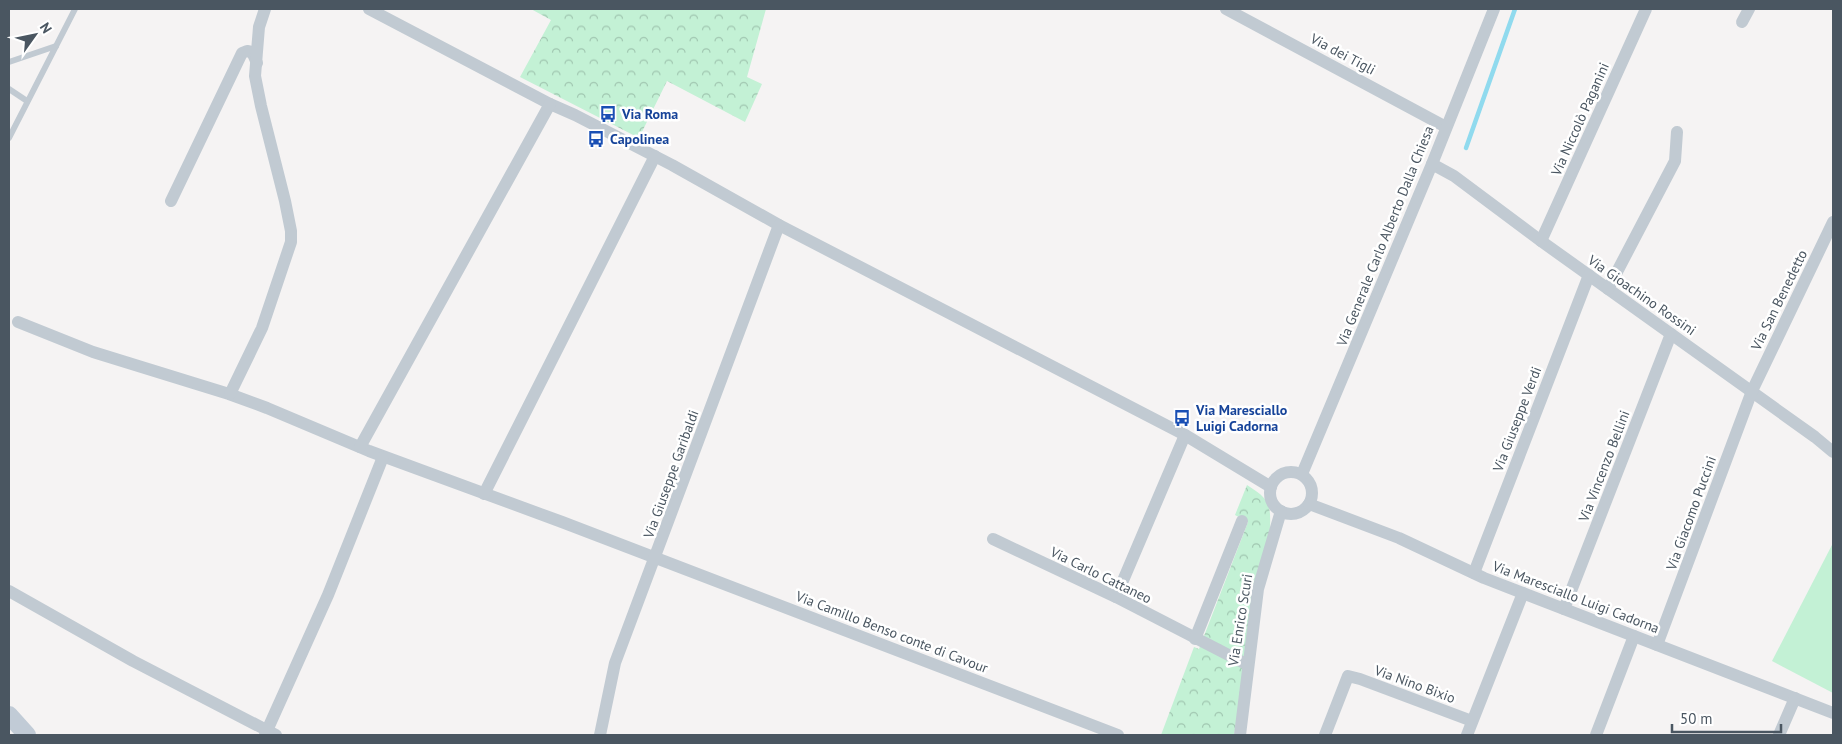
<svg xmlns="http://www.w3.org/2000/svg" width="1842" height="744" font-family="'PT Sans',sans-serif">
	<style>
		.forest { fill: url(#forest-crowns) }
		.pitch { fill: #c3f1d5 }
		.lines { fill: none; stroke-linecap: round; stroke-linejoin: round }
		.stream { stroke: #90daee; stroke-width: 4.5 }
		.lane { stroke: #c1cad2; stroke-width: 6 }
		.street { stroke: #c1cad2; stroke-width: 12 }
		.secondary { stroke: #c1cbd6; stroke-width: 18 }
		.labels { text-anchor: middle; dominant-baseline: central; stroke-width: 5; stroke-linejoin: round; paint-order: stroke }
		.street-label { font-size: 14px; fill: #4a5661; stroke: #fff }
		.transit-label { font-size: 14px; font-weight: bold; fill: #164399; stroke: #fff; text-anchor: start }
	</style>
	<defs>
		<pattern id="forest-crowns" width="20" height="18" patternUnits="userSpaceOnUse" patternTransform="scale(1.25)"><rect width="20" height="18" fill="#c3f1d5"/><path d="M2 6a3 3 0 1 1 6 0M12 15a3 3 0 1 1 6 0" fill="none" stroke="#a0c6b0"/></pattern>
	</defs>
	<rect width="100%" height="100%" fill="#f5f3f3"/>
	<!-- forest -->
	<g class="forest">
		<path d="M 531,9 L 766,9 L 747,77 L 762,84 L 745,122 L 667,81 L 639,138 L 520,77 L 551,20 Z"/>
		<path d="M 1247,485 C 1269,499 1271,503 1270,529 L 1234,735 L 1161,735 L 1194,647 L 1199,649 L 1248,522 L 1235,515 Z"/>
	</g>
	<!-- pitch -->
	<path class="pitch" d="M 1833,543 L 1833,693 L 1772,661 Z"/>
	<g class="lines">
		<!-- stream -->
		<path class="stream" d="M 1466,148 L 1515,9"/>
		<!-- lane -->
		<g class="lane">
			<path d="M 9,62 L 56,46"/>
			<path d="M 9,89 L 27,101"/>
			<path d="M 9,138 L 75,9"/>
		</g>
		<!-- street -->
		<g class="street">
			<path d="M 369,9 L 550,104 L 575,115 L 672,165 L 779,225 L 1185,435 L 1271,487"/>
			<path d="M 1226,9 L 1446,127"/>
			<path d="M 1742,22 L 1749,9"/>
			<path d="M 1432,164 L 1454,176 L 1541,241 L 1815,437 L 1833,452"/>
			<path d="M 171,201 L 242,53 L 247,51 L 252,52 L 257,63"/>
			<path d="M 1541,241 L 1646,9"/>
			<path d="M 1608,289 L 1675,161 L 1677,132"/>
			<path d="M 18,322 L 93,352 L 229,394 L 267,408 L 369,451 L 562,522 L 1118,735"/>
			<path d="M 230,394 L 262,328 L 291,242 L 291,231 L 285,201 L 261,106 L 255,76 L 259,27 L 265,9"/>
			<path d="M 360,447 L 550,104"/>
			<circle cx="1291" cy="493" r="21"/>
			<path d="M 1302,474 L 1432,164 L 1494,9"/>
			<path d="M 484,494 L 655,156"/>
			<path d="M 1309,504 L 1399,538 L 1484,578 L 1833,713"/>
			<path d="M 993,539 L 1116,597 L 1248,665"/>
			<path d="M 1474,573 L 1589,275"/>
			<path d="M 9,591 L 133,661 L 276,735"/>
			<path d="M 1116,597 L 1185,435"/>
			<path d="M 1564,609 L 1671,334"/>
			<path d="M 1195,639 L 1242,521"/>
			<path d="M 1657,645 L 1752,391 L 1833,222"/>
			<path d="M 265,735 L 328,595 L 383,457"/>
			<path d="M 600,735 L 615,663 L 779,225"/>
			<path d="M 1240,735 L 1258,589 L 1281,511"/>
			<path d="M 1325,735 L 1348,676 L 1360,679 L 1472,721"/>
			<path d="M 1467,735 L 1523,593"/>
			<path d="M 1596,735 L 1634,636"/>
			<path d="M 1779,735 L 1795,698"/>
		</g>
		<!-- secondary -->
		<path class="secondary" d="M 9,715 L 27,735"/>
	</g>
	<!-- icons -->
	<defs>
		<g id="bus-bare" transform="scale(1.35)"><path d="M-5-6H5V4H4V6H2V4H-2V6H-4V4H-5ZM-3.5-4V0h7V-4ZM-3.5 1.2v1.5H-2V1.2ZM2 1.2v1.5H3.5V1.2Z" fill="#1a4fb4" stroke="#fff" stroke-width="2.5" paint-order="stroke"/></g>
	</defs>
	<g fill-rule="evenodd">
		<use href="#bus-bare" x="608" y="114"/>
		<use href="#bus-bare" x="596" y="139"/>
		<use href="#bus-bare" x="1182" y="418"/>
	</g>
	<g class="labels">
		<!-- street labels -->
		<g class="street-label">
			<text transform="translate(1343 54) rotate(28)">Via dei Tigli</text>
			<text transform="translate(1580 119) rotate(-66)">Via Niccolò Paganini</text>
			<text transform="translate(1385 236) rotate(-68)">Via Generale Carlo Alberto Dalla Chiesa</text>
			<text transform="translate(1642 295) rotate(35)">Via Gioachino Rossini</text>
			<text transform="translate(1779 300) rotate(-64)">Via San Benedetto</text>
			<text transform="translate(1517 419) rotate(-69)">Via Giuseppe Verdi</text>
			<text transform="translate(1604 466) rotate(-69)">Via Vincenzo Bellini</text>
			<text transform="translate(671 474) rotate(-70)">Via Giuseppe Garibaldi</text>
			<text transform="translate(1691 513) rotate(-70)">Via Giacomo Puccini</text>
			<text transform="translate(1101 575) rotate(26)">Via Carlo Cattaneo</text>
			<text transform="translate(1576 597) rotate(21)">Via Maresciallo Luigi Cadorna</text>
			<text transform="translate(1240 620) rotate(-81)">Via Enrico Scuri</text>
			<text transform="translate(892 632) rotate(21)">Via Camillo Benso conte di Cavour</text>
			<text transform="translate(1415 684) rotate(20)">Via Nino Bixio</text>
		</g>
		<!-- transit labels -->
		<g class="transit-label">
			<text x="622" y="114">Via Roma</text>
			<text x="610" y="139">Capolinea</text>
			<text x="1196" y="410">Via Maresciallo<tspan x="1196" dy="16">Luigi Cadorna</tspan></text>
		</g>
	</g>
	<!-- border -->
	<rect width="1842" height="744" fill="none" stroke="#4a5661" stroke-width="20"/>
	<!-- north arrow -->
	<g transform="translate(35 35) rotate(57)" stroke="#ffffff" stroke-width="4" paint-order="stroke">
	<path d="M0-4L9 19L0 12L-9 19Z" fill="#4a5661"/>
	<text y="-8" font-size="14" font-weight="bold" text-anchor="middle" fill="#4a5661">N</text>
	</g>
	<!-- scale -->
	<path d="M1672 724v8h109v-8" fill="none" stroke="#4a5661" stroke-width="2.5"/>
	<text x="1680" y="724" font-size="15" fill="#4a5661" stroke="#ffffff" stroke-width="4" paint-order="stroke">50 m</text>
</svg>
